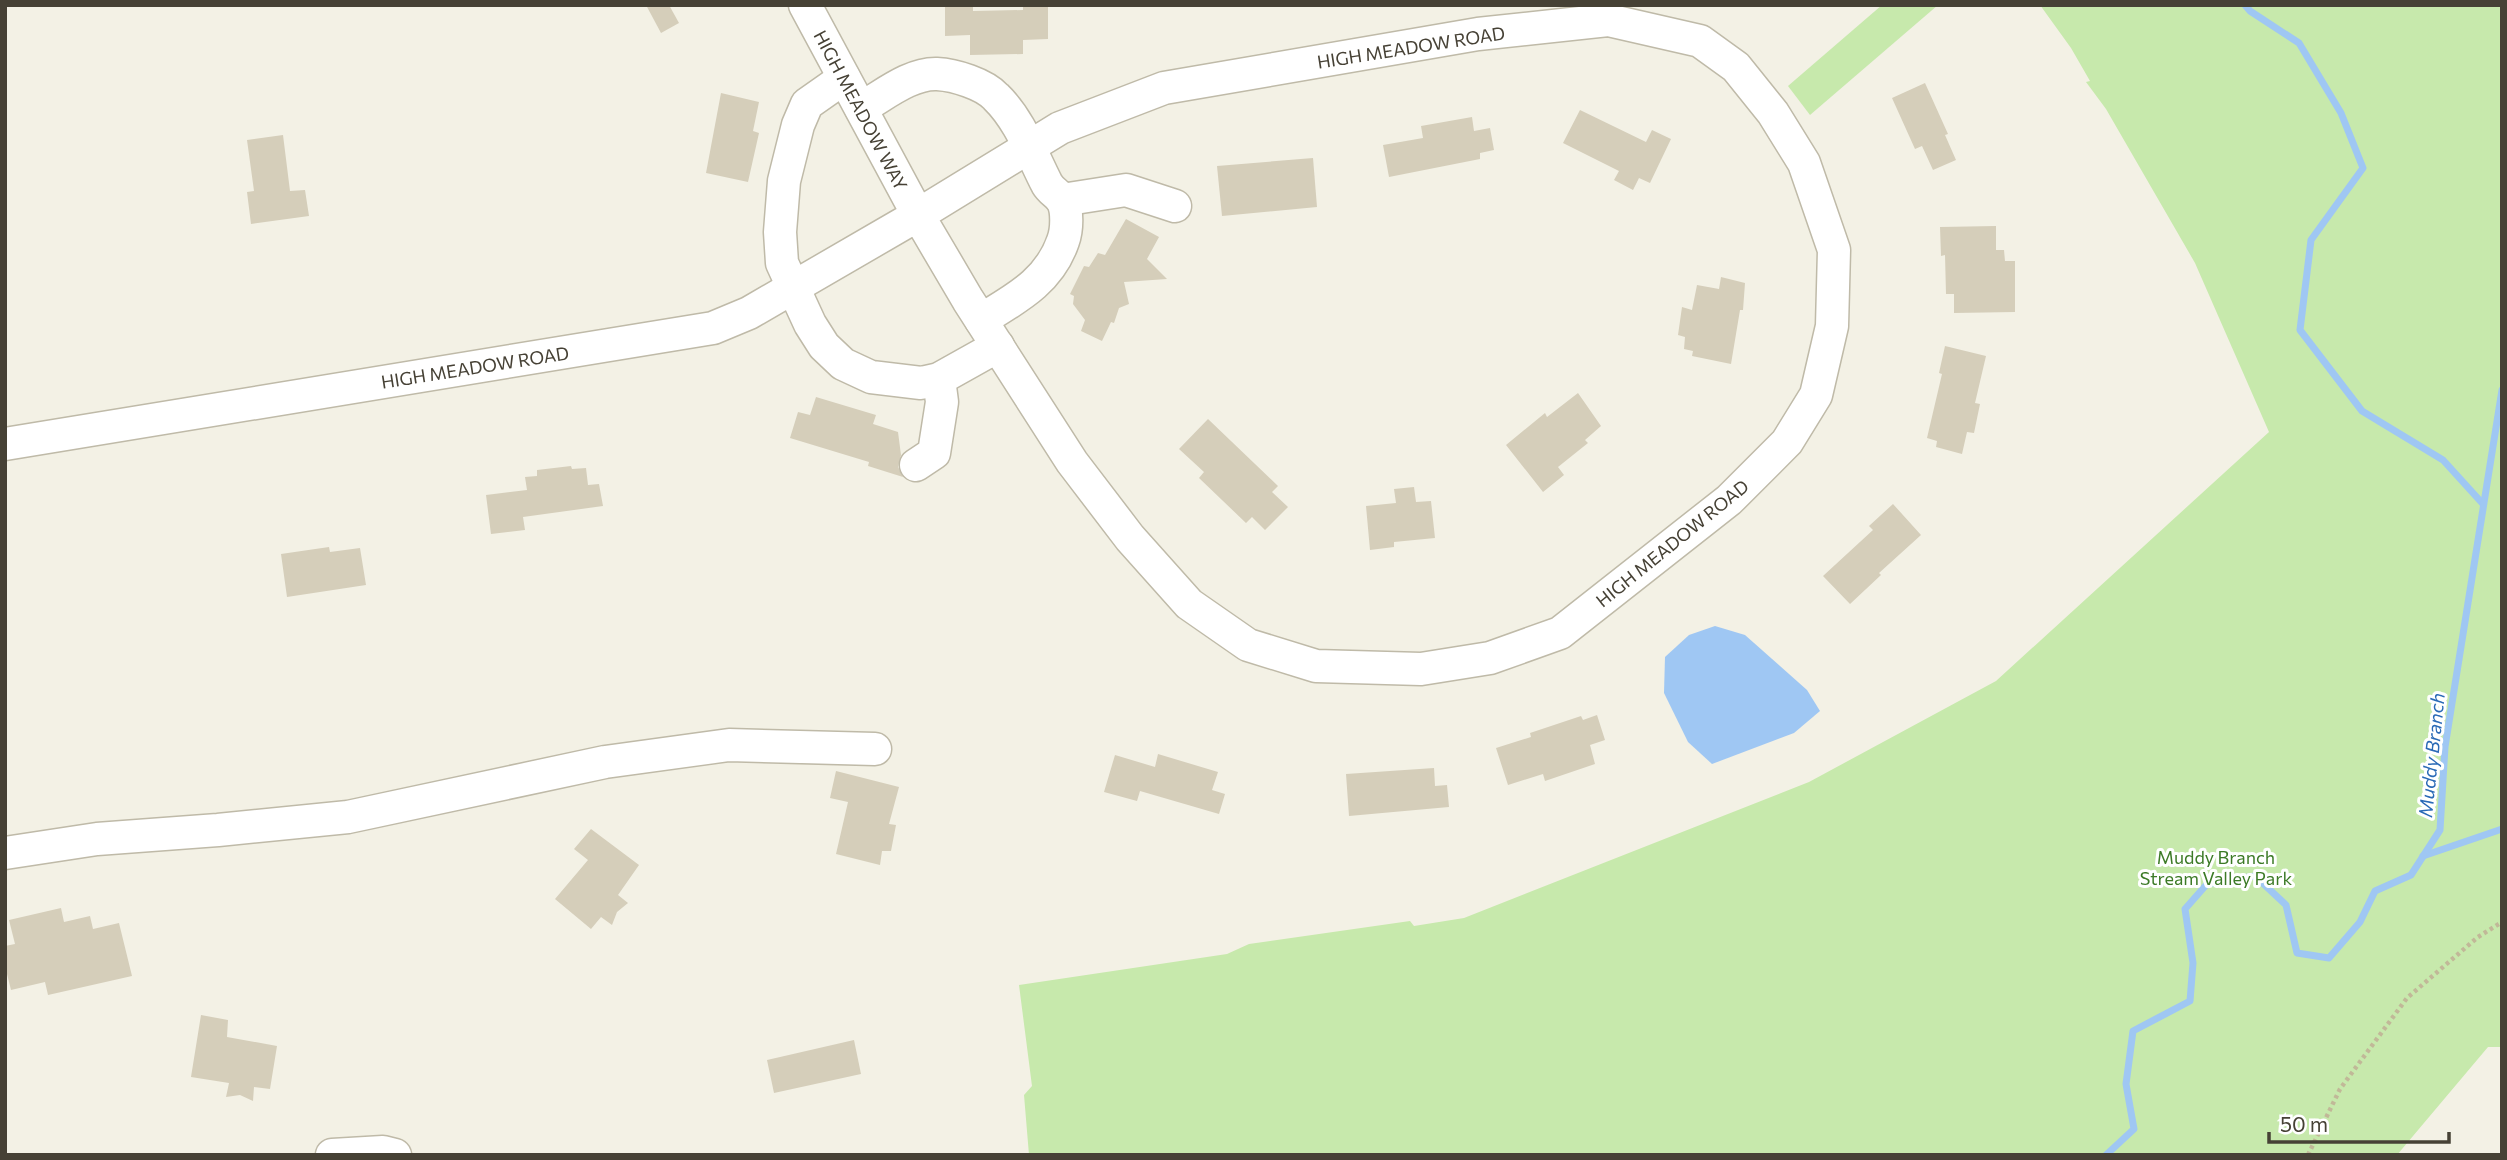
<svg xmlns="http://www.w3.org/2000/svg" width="2507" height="1160" font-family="Commissioner,sans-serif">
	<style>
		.green { fill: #c7e9ac }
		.water { fill: #9fc7f3 }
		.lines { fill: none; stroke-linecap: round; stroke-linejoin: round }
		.stream { stroke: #9fc7f3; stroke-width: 7 }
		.building { fill: #d5ceba }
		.minor-casing { stroke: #bfbaa8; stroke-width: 35 }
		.path { stroke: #c1b898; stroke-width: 4.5; stroke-dasharray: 3.5 3.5; stroke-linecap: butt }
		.minor { stroke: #fff; stroke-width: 32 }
		.labels { text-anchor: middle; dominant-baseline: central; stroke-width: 6; stroke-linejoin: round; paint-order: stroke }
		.street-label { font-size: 18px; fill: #464135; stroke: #fff }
		.park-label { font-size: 18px; fill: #3c7a26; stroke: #fff }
		.water-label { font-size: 19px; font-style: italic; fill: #2a6ab6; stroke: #fff }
	</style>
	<rect width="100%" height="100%" fill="#f3f1e5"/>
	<!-- green -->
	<g class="green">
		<path d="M 1882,5 L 1938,5 L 1810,115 L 1788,86 Z"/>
		<path d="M 2040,5 L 2502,5 L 2502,1047 L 2488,1047 L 2397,1155 L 1029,1155 L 1024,1095 L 1032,1086 L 1019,985 L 1227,954 L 1249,944 L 1410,921 L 1414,926 L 1464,918 L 1809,782 L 1996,681 L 2269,432 L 2195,263 L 2106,109 L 2086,82 L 2090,81 L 2071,48 Z"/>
	</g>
	<!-- water -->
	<path class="water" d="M 1715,626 L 1745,635 L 1807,690 L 1820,711 L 1794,733 L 1712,764 L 1688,742 L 1664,693 L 1665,657 L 1689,635 Z"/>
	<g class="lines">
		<!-- stream -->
		<g class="stream">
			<path d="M 2245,5 L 2250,11 L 2299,43 L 2341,113 L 2363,168 L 2311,240 L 2300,330 L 2362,411 L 2443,460 L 2483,504"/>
			<path d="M 2423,856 L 2502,829"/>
			<path d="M 2106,1155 L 2134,1129 L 2126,1084 L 2133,1031 L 2190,1001 L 2193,963 L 2185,909 L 2207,884 L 2255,876 L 2286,905 L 2297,953 L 2329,958 L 2360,922 L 2375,891 L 2411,875 L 2440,830 L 2445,747 L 2502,390"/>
		</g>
	</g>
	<!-- building -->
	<g class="building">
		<path d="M 646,5 L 669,5 L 679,23 L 661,33 Z"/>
		<path d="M 945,5 L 973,5 L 973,11 L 1023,10 L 1023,5 L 1048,5 L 1048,39 L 1023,40 L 1023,54 L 970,55 L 970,35 L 945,36 Z"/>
		<path d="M 1925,83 L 1948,134 L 1945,135 L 1956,160 L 1933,170 L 1922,146 L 1915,149 L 1892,98 Z"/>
		<path d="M 721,93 L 759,102 L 753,131 L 759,133 L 748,182 L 706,173 Z"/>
		<path d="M 1580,110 L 1646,142 L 1652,130 L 1671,139 L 1650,183 L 1639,178 L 1633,190 L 1614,180 L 1619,171 L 1563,143 Z"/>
		<path d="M 1472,117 L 1474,131 L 1490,128 L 1494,150 L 1480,153 L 1480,159 L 1389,177 L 1383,145 L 1423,138 L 1421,126 Z"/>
		<path d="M 283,135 L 290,191 L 305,190 L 309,216 L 251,224 L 247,192 L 254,191 L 247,140 Z"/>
		<path d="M 1313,158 L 1317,207 L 1222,216 L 1217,166 Z"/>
		<path d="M 1126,219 L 1159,237 L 1147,259 L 1167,279 L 1124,282 L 1129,304 L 1119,308 L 1114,323 L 1111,322 L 1102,341 L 1081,331 L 1085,320 L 1073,304 L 1074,296 L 1070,294 L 1084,266 L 1089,267 L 1098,253 L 1105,255 Z"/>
		<path d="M 1996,226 L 1996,250 L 2004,250 L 2005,261 L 2015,261 L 2015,312 L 1954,313 L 1954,294 L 1946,294 L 1945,255 L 1941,256 L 1940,227 Z"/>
		<path d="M 1721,277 L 1745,283 L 1743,310 L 1740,310 L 1731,364 L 1692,356 L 1693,351 L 1684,349 L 1685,337 L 1678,335 L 1682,307 L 1692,310 L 1697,285 L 1719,289 Z"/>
		<path d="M 1945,346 L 1986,356 L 1975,403 L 1980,404 L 1974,433 L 1967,432 L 1962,454 L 1936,447 L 1937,441 L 1927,438 L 1942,374 L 1939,373 Z"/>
		<path d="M 1578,393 L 1601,426 L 1585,440 L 1588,443 L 1558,467 L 1564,475 L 1543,492 L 1506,445 L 1545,413 L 1547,417 Z"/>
		<path d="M 816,397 L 876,415 L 873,424 L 898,432 L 901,455 L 898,467 L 903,477 L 868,466 L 869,462 L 790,438 L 798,412 L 810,415 Z"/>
		<path d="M 1208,419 L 1278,486 L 1272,492 L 1288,507 L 1265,530 L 1252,517 L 1246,523 L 1199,478 L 1204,472 L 1179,449 Z"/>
		<path d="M 571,466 L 572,469 L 586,468 L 588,485 L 599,484 L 603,506 L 523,517 L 525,530 L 491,534 L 486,495 L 527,490 L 525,477 L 537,476 L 537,470 Z"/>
		<path d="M 1414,487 L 1416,502 L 1431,501 L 1435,538 L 1394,542 L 1394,547 L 1370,550 L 1366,506 L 1396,503 L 1394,489 Z"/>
		<path d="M 1893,504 L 1921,535 L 1879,573 L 1881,575 L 1850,604 L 1823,576 L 1873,530 L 1869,526 Z"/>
		<path d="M 329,547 L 330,552 L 360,548 L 366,585 L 287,597 L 281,554 Z"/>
		<path d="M 1597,715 L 1605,740 L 1590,745 L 1595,764 L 1545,781 L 1543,774 L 1508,785 L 1496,748 L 1531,737 L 1530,733 L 1581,716 L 1583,720 Z"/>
		<path d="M 1158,754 L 1218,772 L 1212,790 L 1225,794 L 1219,814 L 1140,791 L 1137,801 L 1104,792 L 1115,755 L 1155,767 Z"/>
		<path d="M 1434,768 L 1435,786 L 1447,785 L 1449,807 L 1349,816 L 1346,774 Z"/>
		<path d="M 836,771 L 899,787 L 889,824 L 896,825 L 891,851 L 882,851 L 880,865 L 836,854 L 848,802 L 830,798 Z"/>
		<path d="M 591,829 L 639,865 L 618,895 L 628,903 L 617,912 L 612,925 L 601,917 L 591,929 L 555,899 L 588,860 L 574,849 Z"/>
		<path d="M 61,908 L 64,922 L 90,916 L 93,929 L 119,923 L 132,976 L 48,995 L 45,982 L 11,990 L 5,966 L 5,946 L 15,944 L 9,920 Z"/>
		<path d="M 201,1015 L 228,1020 L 227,1037 L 277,1046 L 270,1089 L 254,1087 L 253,1101 L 240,1095 L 226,1097 L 229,1083 L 191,1077 Z"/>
		<path d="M 854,1040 L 861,1074 L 774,1093 L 767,1060 Z"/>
	</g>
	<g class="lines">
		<!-- minor casing -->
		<g class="minor-casing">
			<g id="minor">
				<path d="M 844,78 L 807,104 L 798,125 L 784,181 L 780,232 L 782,263 L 810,324 L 824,346 L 843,364 L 871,377 L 921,383 L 939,379 L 998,346"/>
				<path d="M 861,108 C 883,96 910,73 937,74 C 955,75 984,84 996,97 C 1020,120 1032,155 1047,184 C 1051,191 1058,194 1062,200 C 1068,210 1067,230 1063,241 C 1049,282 1015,299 981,320"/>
				<path d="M 1062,200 L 1126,190 L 1175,206"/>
				<path d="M 5,444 L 713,328 L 749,313 L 918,215 L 1060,128 L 1164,88 L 1478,34 L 1608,20 L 1700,41 L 1736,67 L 1773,113 L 1804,163 L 1834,250 L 1832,326 L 1816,395 L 1787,442 L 1729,500 L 1560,633 L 1490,658 L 1421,669 L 1316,666 L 1248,645 L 1189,604 L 1130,538 L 1072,462 L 968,300 L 918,215 L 805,5"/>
				<path d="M 916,465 L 934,453 L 942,402 L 939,379"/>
				<path d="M 5,853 L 97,839 L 218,830 L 348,817 L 605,762 L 729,745 L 875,749"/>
				<path d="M 332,1155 L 383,1152 L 395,1155"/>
			</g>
		</g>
		<!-- path -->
		<path class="path" d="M 2308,1155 L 2340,1089 L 2407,998 L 2478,937 L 2502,922"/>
		<!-- minor -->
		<use href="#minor" class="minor"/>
	</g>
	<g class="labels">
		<!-- street labels -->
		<g class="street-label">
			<text transform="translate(1411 47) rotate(-9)">HIGH MEADOW ROAD</text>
			<text transform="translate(861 110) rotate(62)">HIGH MEADOW WAY</text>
			<text transform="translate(475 367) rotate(-9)">HIGH MEADOW ROAD</text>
			<text transform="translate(1672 543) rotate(-39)">HIGH MEADOW ROAD</text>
		</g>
		<!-- park labels -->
		<g class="park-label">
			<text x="2216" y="857">Muddy Branch<tspan x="2216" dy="21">Stream Valley Park</tspan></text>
		</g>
		<!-- water labels -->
		<g class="water-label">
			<text transform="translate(2431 755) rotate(-84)">Muddy Branch</text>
		</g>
	</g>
	<!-- border -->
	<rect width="2507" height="1160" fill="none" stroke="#464135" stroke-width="14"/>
	<!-- scale -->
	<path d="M2269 1132v10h180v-10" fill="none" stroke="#464135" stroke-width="3.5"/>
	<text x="2280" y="1132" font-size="21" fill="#464135" stroke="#ffffff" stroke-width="5" paint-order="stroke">50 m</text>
</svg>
